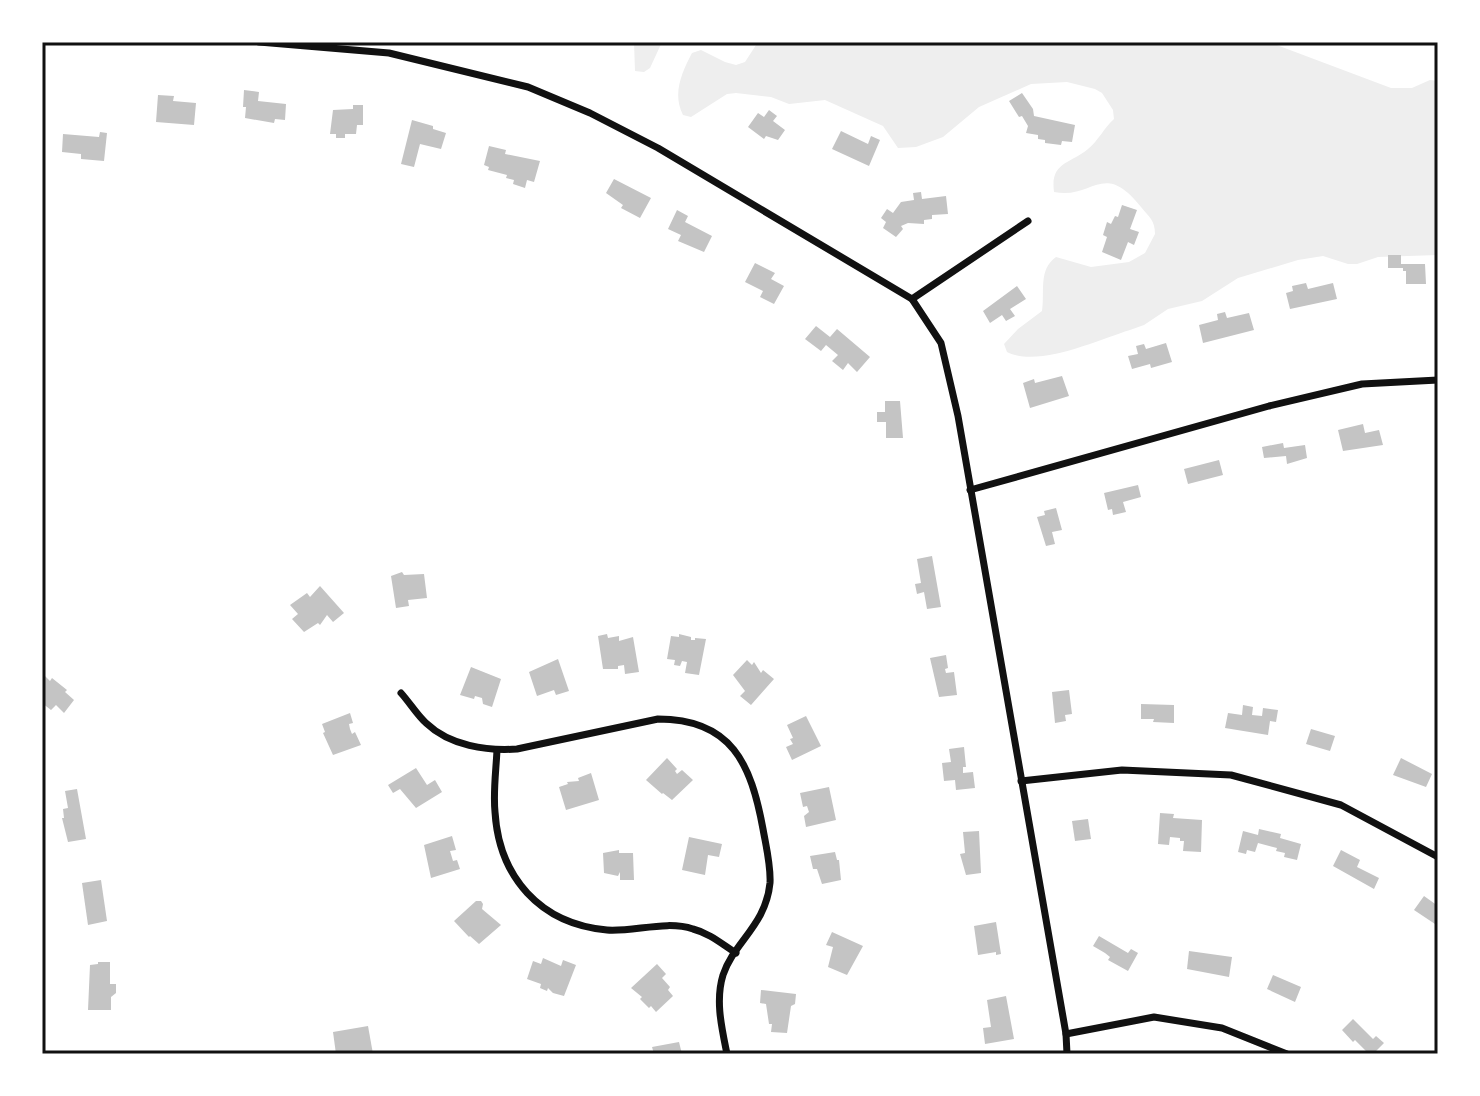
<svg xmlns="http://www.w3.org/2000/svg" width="1480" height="1096" font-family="'Golos Text',sans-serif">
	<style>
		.green { fill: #eee }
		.building { fill: #c4c4c4 }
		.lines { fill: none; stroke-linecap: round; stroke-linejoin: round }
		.minor { stroke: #111; stroke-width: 7 }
		.neatline { fill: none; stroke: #111; stroke-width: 3 }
	</style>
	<rect width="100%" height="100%" fill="#fff"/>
	<!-- green -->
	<g class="green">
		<path d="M 634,42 L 662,42 L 650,68 L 644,72 L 635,71 Z"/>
		<path d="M 758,42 L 1269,42 L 1391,88 L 1412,88 L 1430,80 L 1438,81 L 1438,255 L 1378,257 L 1357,264 L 1348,264 L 1323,256 L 1298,260 L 1238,278 L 1202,301 L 1168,309 L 1144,325 L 1130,330 C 1097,340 1039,368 1007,352 L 1004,344 L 1018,329 L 1042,311 C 1045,291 1038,270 1056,257 L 1091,267 L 1129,262 L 1145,253 L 1155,234 C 1155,220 1149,217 1141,207 C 1103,159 1093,200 1054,192 C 1050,162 1070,164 1088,149 C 1098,141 1104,128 1114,119 L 1113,110 L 1102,93 L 1095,89 L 1067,82 L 1031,84 L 979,107 L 943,137 L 916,147 L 898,148 L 883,126 L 825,100 L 789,104 L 771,97 L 736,93 L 727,94 L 691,117 L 683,115 C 672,94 682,72 692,53 L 701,50 L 725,62 L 736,65 L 745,62 Z"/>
	</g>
	<!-- building -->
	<g class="building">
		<path d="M 244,90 L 259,92 L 258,101 L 286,104 L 285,120 L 275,119 L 274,123 L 245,118 L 246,107 L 243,107 Z"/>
		<path d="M 1022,93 L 1033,109 L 1034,116 L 1075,125 L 1072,142 L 1062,141 L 1061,145 L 1045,143 L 1045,140 L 1038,139 L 1038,135 L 1026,133 L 1028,126 L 1022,116 L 1019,117 L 1009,101 Z"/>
		<path d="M 158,95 L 174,96 L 173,101 L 196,103 L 194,125 L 156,122 Z"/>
		<path d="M 353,105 L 363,105 L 363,125 L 357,125 L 356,134 L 345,134 L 345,138 L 336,138 L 336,134 L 330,134 L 333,110 L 353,109 Z"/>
		<path d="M 769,110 L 777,116 L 773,121 L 785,130 L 778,140 L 766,136 L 764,139 L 748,127 L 758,113 L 764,117 Z"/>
		<path d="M 412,120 L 433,126 L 433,129 L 446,133 L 441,149 L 420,144 L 414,167 L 401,164 Z"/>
		<path d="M 841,131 L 868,144 L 871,136 L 880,140 L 869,166 L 832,149 Z"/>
		<path d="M 100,132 L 107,133 L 104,161 L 81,159 L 81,154 L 62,152 L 63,134 L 99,137 Z"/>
		<path d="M 489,146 L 506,150 L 505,154 L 540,161 L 534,182 L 527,180 L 525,188 L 513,184 L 514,180 L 506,178 L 507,175 L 488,170 L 489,167 L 484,165 Z"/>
		<path d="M 614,179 L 651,198 L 640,218 L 621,208 L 623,205 L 606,193 Z"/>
		<path d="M 921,192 L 922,199 L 946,196 L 948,214 L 932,215 L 932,219 L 924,220 L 924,224 L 908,223 L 901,226 L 903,229 L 896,237 L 883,228 L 886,222 L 881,218 L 887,209 L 893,213 L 901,202 L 914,200 L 913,193 Z"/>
		<path d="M 1122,205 L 1137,210 L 1130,229 L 1139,232 L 1134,245 L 1128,242 L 1121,260 L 1102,252 L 1107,237 L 1103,235 L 1107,222 L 1111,224 L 1115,216 L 1118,217 Z"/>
		<path d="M 677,210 L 688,216 L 685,222 L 712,236 L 704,252 L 678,241 L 681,235 L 668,229 Z"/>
		<path d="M 1388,255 L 1401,255 L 1401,264 L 1425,264 L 1426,284 L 1406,284 L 1406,271 L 1403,271 L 1403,268 L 1388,268 Z"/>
		<path d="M 755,263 L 775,273 L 771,279 L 784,286 L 774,304 L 760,297 L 763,291 L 745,282 Z"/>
		<path d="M 1306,283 L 1308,289 L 1333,283 L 1337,299 L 1290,309 L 1286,293 L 1293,291 L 1292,286 Z"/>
		<path d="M 1017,286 L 1026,299 L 1010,309 L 1015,316 L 1006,321 L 1002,315 L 990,323 L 983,311 Z"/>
		<path d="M 1225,312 L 1227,318 L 1249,313 L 1254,330 L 1203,343 L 1199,325 L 1218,320 L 1217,314 Z"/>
		<path d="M 816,326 L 830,337 L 837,329 L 870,357 L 857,372 L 848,363 L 843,370 L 832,361 L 838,355 L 826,345 L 821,351 L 805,339 Z"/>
		<path d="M 1166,343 L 1172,362 L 1151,368 L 1150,364 L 1132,369 L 1128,356 L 1138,354 L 1136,346 L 1144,344 L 1146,349 Z"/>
		<path d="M 1062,376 L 1069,396 L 1030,408 L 1023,383 L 1034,379 L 1035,383 Z"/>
		<path d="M 885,401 L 900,401 L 903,438 L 886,438 L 886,422 L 877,422 L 877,412 L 885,412 Z"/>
		<path d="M 1363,424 L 1365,433 L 1379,430 L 1383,445 L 1343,451 L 1338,430 Z"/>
		<path d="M 1283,443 L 1284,448 L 1305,445 L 1307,458 L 1287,464 L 1286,456 L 1264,458 L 1262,447 Z"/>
		<path d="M 1219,460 L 1223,475 L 1188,484 L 1184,469 Z"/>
		<path d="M 1138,485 L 1141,497 L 1123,502 L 1126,512 L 1113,515 L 1112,509 L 1108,510 L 1104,493 Z"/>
		<path d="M 1056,508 L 1062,530 L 1052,532 L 1055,544 L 1046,546 L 1037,517 L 1045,515 L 1044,511 Z"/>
		<path d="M 932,556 L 941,607 L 927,609 L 924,592 L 917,594 L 915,584 L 921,583 L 917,559 Z"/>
		<path d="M 402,572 L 404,575 L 424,574 L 427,598 L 408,600 L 409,606 L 396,608 L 391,576 Z"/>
		<path d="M 320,586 L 344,613 L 333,622 L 327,615 L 320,625 L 318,623 L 304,632 L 292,619 L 298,614 L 290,605 L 307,593 L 310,597 Z"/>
		<path d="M 607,634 L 608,638 L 619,636 L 619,641 L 633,637 L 639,672 L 625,674 L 624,665 L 618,666 L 618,669 L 603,669 L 598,636 Z"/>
		<path d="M 679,634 L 691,637 L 691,640 L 695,640 L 695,638 L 706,639 L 699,675 L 685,673 L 687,662 L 682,661 L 680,666 L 674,665 L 675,660 L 667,659 L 671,636 L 679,637 Z"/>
		<path d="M 946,655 L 948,668 L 945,669 L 946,673 L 954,672 L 957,695 L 939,697 L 930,658 Z"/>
		<path d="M 558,659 L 569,691 L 556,695 L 554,690 L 537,696 L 529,672 Z"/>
		<path d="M 747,660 L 752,665 L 754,662 L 761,673 L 763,670 L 774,679 L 751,705 L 740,696 L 745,691 L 733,675 Z"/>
		<path d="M 471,667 L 501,679 L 492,707 L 483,704 L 482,698 L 475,696 L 474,699 L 460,695 Z"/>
		<path d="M 44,675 L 50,681 L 52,678 L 67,690 L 65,692 L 74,700 L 64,713 L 56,705 L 51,710 L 42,703 Z"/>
		<path d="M 1069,690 L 1072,714 L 1065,715 L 1066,721 L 1055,723 L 1052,692 Z"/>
		<path d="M 1141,704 L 1174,705 L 1174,723 L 1153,722 L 1154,719 L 1141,719 Z"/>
		<path d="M 1243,705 L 1253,707 L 1252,715 L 1262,716 L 1263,708 L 1278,710 L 1276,722 L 1270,721 L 1268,735 L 1225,728 L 1228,713 L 1242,715 Z"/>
		<path d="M 350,713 L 353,723 L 349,724 L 350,729 L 352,734 L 355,732 L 361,745 L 333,755 L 323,733 L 325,732 L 322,724 Z"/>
		<path d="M 806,716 L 821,746 L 792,760 L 786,747 L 793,744 L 790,739 L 793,738 L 787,725 Z"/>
		<path d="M 1311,729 L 1335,736 L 1330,751 L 1306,744 Z"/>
		<path d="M 964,747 L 966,767 L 963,767 L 963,773 L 973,772 L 975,788 L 956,790 L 955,780 L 944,781 L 942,763 L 951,762 L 949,749 Z"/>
		<path d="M 667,758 L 677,769 L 675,771 L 677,774 L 682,770 L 693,780 L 672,800 L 663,793 L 662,794 L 646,780 Z"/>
		<path d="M 1401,758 L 1432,774 L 1426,787 L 1393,775 Z"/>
		<path d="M 416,768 L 427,785 L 435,780 L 442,792 L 416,808 L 400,789 L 393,793 L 388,785 Z"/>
		<path d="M 591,773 L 599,800 L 566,810 L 559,787 L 568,784 L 567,782 L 579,781 L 578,778 Z"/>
		<path d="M 829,787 L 836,820 L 806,827 L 804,816 L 809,812 L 807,806 L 803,807 L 800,793 Z"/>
		<path d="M 77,789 L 86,839 L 68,842 L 62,818 L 64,818 L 63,809 L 68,808 L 65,791 Z"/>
		<path d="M 1160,813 L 1174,814 L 1173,818 L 1202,820 L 1201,852 L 1183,851 L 1184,841 L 1180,841 L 1180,838 L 1170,837 L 1169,845 L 1158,844 Z"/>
		<path d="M 1088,819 L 1091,839 L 1075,841 L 1072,821 Z"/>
		<path d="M 1259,829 L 1281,834 L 1280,838 L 1301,844 L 1297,860 L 1284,857 L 1285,853 L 1276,851 L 1277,848 L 1258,843 L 1255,852 L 1247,850 L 1246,854 L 1238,852 L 1243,831 L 1258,835 Z"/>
		<path d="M 979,831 L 981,873 L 966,875 L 960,854 L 965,853 L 963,832 Z"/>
		<path d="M 452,836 L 456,850 L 450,851 L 453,861 L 457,860 L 460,869 L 431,878 L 424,845 Z"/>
		<path d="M 689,837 L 722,844 L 719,857 L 708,855 L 705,875 L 682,870 Z"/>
		<path d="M 619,850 L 619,853 L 633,853 L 634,880 L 620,880 L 620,872 L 618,876 L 604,873 L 603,853 Z"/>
		<path d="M 1341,850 L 1360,860 L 1357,867 L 1379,878 L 1374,889 L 1333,866 Z"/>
		<path d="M 835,852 L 837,860 L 839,860 L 841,880 L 822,884 L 817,869 L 813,869 L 810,856 Z"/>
		<path d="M 101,880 L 107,921 L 88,925 L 82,883 Z"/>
		<path d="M 1424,896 L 1438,906 L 1438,926 L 1414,910 Z"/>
		<path d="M 476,901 L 481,901 L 483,904 L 482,909 L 501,925 L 479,944 L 470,936 L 469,937 L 454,921 Z"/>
		<path d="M 996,922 L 1001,954 L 996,955 L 996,952 L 978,955 L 974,926 Z"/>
		<path d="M 832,932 L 863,946 L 847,975 L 828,967 L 833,947 L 826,945 Z"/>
		<path d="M 1099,936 L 1128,953 L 1131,949 L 1138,953 L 1128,971 L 1108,960 L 1110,957 L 1105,953 L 1093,946 Z"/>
		<path d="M 1189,951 L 1232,957 L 1229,977 L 1187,969 Z"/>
		<path d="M 543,958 L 561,966 L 563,960 L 576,965 L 564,996 L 553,993 L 548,988 L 547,991 L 540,988 L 541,984 L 527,979 L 533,961 L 541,964 Z"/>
		<path d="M 98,962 L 110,962 L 110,984 L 116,984 L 116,993 L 111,997 L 111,1010 L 88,1010 L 90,965 L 98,964 Z"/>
		<path d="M 657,964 L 666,974 L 662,978 L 670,987 L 668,990 L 673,996 L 656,1012 L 651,1006 L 649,1008 L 640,999 L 642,997 L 631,988 Z"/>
		<path d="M 1273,975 L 1301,987 L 1295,1002 L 1267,989 Z"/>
		<path d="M 761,990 L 796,994 L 795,1004 L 791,1006 L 787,1033 L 771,1032 L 772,1024 L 769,1024 L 766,1004 L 760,1003 Z"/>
		<path d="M 1006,996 L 1014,1039 L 985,1044 L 983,1028 L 991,1027 L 987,1000 Z"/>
		<path d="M 1353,1019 L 1373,1039 L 1376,1036 L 1384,1043 L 1373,1054 L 1369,1054 L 1355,1040 L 1353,1042 L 1342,1030 Z"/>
		<path d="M 368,1026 L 373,1054 L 336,1054 L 333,1032 Z"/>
		<path d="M 679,1042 L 682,1054 L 654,1054 L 652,1047 Z"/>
	</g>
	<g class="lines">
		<!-- minor -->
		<g class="minor">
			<path d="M 259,42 L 389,53 L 528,87 L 590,113 L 658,148 L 912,299 L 941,343 L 958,416 L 1066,1034 L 1067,1054"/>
			<path d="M 912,299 L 1028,221"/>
			<path d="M 970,490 L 1269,406 L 1362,384 L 1438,380"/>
			<path d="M 401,693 C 410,703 417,715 426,723 C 450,746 487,751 517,749 L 658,719 C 732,719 751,764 763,829 C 766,846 771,866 770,883 C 766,925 734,942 723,975 C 715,1001 722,1029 727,1054"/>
			<path d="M 497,750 C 496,771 493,792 495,812 C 499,877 540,924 607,930 C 634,932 666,920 693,929 C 709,933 722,944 736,953"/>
			<path d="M 1021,781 L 1122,770 L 1231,775 L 1341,805 L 1438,857"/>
			<path d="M 1066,1034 L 1154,1017 L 1222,1028 L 1287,1054"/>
		</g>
	</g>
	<!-- border -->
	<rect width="1480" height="1096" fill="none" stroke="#ffffff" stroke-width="88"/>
	<rect x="44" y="44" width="1392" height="1008" class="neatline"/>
</svg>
